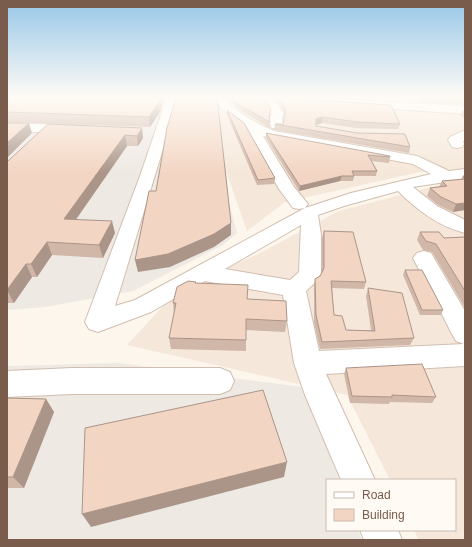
<svg xmlns="http://www.w3.org/2000/svg" width="472" height="547" font-family="Arial,sans-serif">
	<style>
		.residential { fill: #f5e8da }
		.industrial { fill: #efe9e4 }
		.lines { fill: none; stroke-linecap: round; stroke-linejoin: round }
		.minor-casing { stroke: #d1beb0; stroke-width: 2 }
		.minor { fill: #fff; fill-rule: evenodd }
		.wall { fill: #d1b7a8 }
		.shaded-wall { fill: #aa9588 }
		.building { fill: #f3d5c3; stroke: #aa9588 }
	</style>
	<rect width="100%" height="100%" fill="#fdf6ec"/>
	<!-- residential -->
	<g class="residential">
		<path d="M 177,97 L 465,97 L 465,169 L 420,172 L 285,202 L 247,231 L 212,131 Z"/>
		<path d="M 465,178 L 465,540 L 419,540 L 414,530 L 455,530 L 455,480 L 390,480 L 347,395 L 127,345 L 165,304 L 195,282 L 258,254 L 339,211 Z"/>
	</g>
	<!-- industrial -->
	<g class="industrial">
		<path d="M 7,97 L 163,102 L 203,130 L 220,170 L 237,233 L 223,245 L 133,291 L 45,307 L 7,310 Z"/>
		<path d="M 118,363 L 303,387 L 339,480 L 327,480 L 327,530 L 358,530 L 362,540 L 7,540 L 7,366 Z"/>
	</g>
	<g class="lines">
		<!-- minor casing -->
		<g class="minor-casing">
			<g id="minor">
				<path d="M 167,97 L 178,97 L 174,113 L 115,306 L 135,300 L 305,208 L 299,209 L 293,208 L 279,189 L 245,127 L 221,108 L 214,97 L 224,97 C 236,113 256,123 274,131 L 417,156 L 449,171 L 465,169 L 465,179 L 413,187 L 437,206 L 465,220 L 465,233 C 438,226 417,210 398,191 L 344,206 L 318,215 L 321,235 L 321,275 L 318,280 L 306,291 L 319,351 L 464,344 L 456,341 L 452,334 L 413,258 L 417,253 L 424,251 L 431,253 L 465,311 L 465,366 L 326,374 L 375,480 L 341,480 L 305,395 L 294,363 L 283,295 L 205,281 L 151,312 L 98,332 L 89,329 L 85,322 L 140,176 ZM 263,136 L 413,164 L 431,174 L 351,193 L 305,208 L 308,204 L 294,187 ZM 301,225 L 299,272 L 290,280 L 225,269 Z"/>
				<path d="M 261,97 L 272,97 L 284,114 L 282,118 L 283,125 L 282,128 L 272,128 C 269,123 269,119 272,114 Z"/>
				<path d="M 305,97 L 465,106 L 465,114 L 313,103 L 309,102 Z"/>
				<path d="M 7,123 L 74,125 L 79,126 L 81,129 L 79,132 L 74,133 L 7,131 Z"/>
				<path d="M 465,130 L 465,140 L 463,141 L 464,144 L 462,147 L 457,148 L 452,147 L 448,140 L 450,137 Z"/>
				<path d="M 72,368 L 220,368 L 230,372 L 234,381 L 230,390 L 220,394 L 72,394 L 7,397 L 7,371 Z"/>
				<path d="M 360,530 L 398,530 L 402,540 L 364,540 Z"/>
			</g>
		</g>
		<!-- minor -->
		<use href="#minor" class="minor"/>
	</g>
	<!-- wall -->
	<g class="wall">
		<path d="M 7,97 L 164,97 L 160,112 L 150,127 L 7,122 Z"/>
		<path d="M 226,97 L 263,97 L 271,109 L 270,114 L 269,118 L 270,122 L 270,128 L 241,111 Z"/>
		<path d="M 274,97 L 307,97 L 308,98 L 400,124 L 398,129 L 356,128 L 322,123 L 316,124 L 316,126 L 410,147 L 409,153 L 274,130 L 275,124 L 283,124 L 285,114 Z"/>
		<path d="M 329,97 L 386,97 L 385,100 Z"/>
		<path d="M 417,97 L 465,97 L 465,105 L 422,102 Z"/>
		<path d="M 227,110 L 275,178 L 274,184 L 257,185 L 227,115 Z"/>
		<path d="M 462,111 L 465,111 L 465,119 L 460,115 Z"/>
		<path d="M 142,128 L 143,138 L 138,146 L 127,146 L 76,219 L 115,233 L 103,258 L 52,255 L 37,277 L 32,277 L 14,303 L 7,303 L 7,161 Z"/>
		<path d="M 266,133 L 390,157 L 389,163 L 371,161 L 377,171 L 376,176 L 354,176 L 353,181 L 340,181 L 299,191 L 266,138 Z"/>
		<path d="M 463,176 L 465,176 L 465,210 L 453,212 L 438,205 L 427,196 L 430,188 L 439,187 L 442,181 L 461,179 Z"/>
		<path d="M 324,231 L 366,282 L 364,289 L 332,288 L 334,315 L 346,330 L 371,330 L 366,296 L 368,288 L 414,338 L 410,345 L 320,349 L 314,323 L 314,286 L 315,279 L 320,276 L 322,271 L 322,238 Z"/>
		<path d="M 420,232 L 444,238 L 465,237 L 465,308 L 432,252 L 423,250 L 417,240 Z"/>
		<path d="M 405,270 L 443,310 L 441,315 L 420,315 L 403,275 Z"/>
		<path d="M 196,282 L 196,283 L 248,299 L 287,321 L 285,332 L 246,330 L 246,351 L 171,349 L 169,338 L 174,313 L 173,303 Z"/>
		<path d="M 346,368 L 436,397 L 432,403 L 390,402 L 389,404 L 350,403 L 344,374 Z"/>
		<path d="M 7,398 L 46,399 L 54,412 L 24,488 L 7,488 Z"/>
	</g>
	<!-- shaded-wall -->
	<g class="shaded-wall">
		<path d="M 160,97 L 164,97 L 160,112 L 150,127 L 149,117 Z"/>
		<path d="M 322,117 L 322,123 L 316,125 L 316,119 Z"/>
		<path d="M 29,123 L 32,133 L 7,158 L 7,143 Z"/>
		<path d="M 142,128 L 143,138 L 138,146 L 137,136 Z"/>
		<path d="M 125,135 L 127,146 L 68,231 L 64,219 Z"/>
		<path d="M 342,176 L 340,181 L 299,191 L 300,186 Z"/>
		<path d="M 465,203 L 465,210 L 453,212 L 456,204 Z"/>
		<path d="M 112,221 L 115,233 L 103,258 L 99,245 Z"/>
		<path d="M 231,223 L 231,235 L 214,247 L 170,267 L 138,272 L 135,260 Z"/>
		<path d="M 47,242 L 52,255 L 37,277 L 31,264 Z"/>
		<path d="M 26,264 L 32,277 L 14,303 L 7,290 Z"/>
		<path d="M 46,399 L 54,412 L 24,488 L 13,477 Z"/>
		<path d="M 287,462 L 284,477 L 91,527 L 82,514 Z"/>
	</g>
	<!-- building -->
	<g class="building">
		<path d="M 7,97 L 160,97 L 159,102 L 149,117 L 7,112 Z"/>
		<path d="M 176,97 L 217,97 L 231,223 L 214,234 L 168,254 L 135,260 L 149,191 L 156,191 L 167,128 Z"/>
		<path d="M 231,97 L 263,97 L 271,109 L 269,116 L 270,122 L 241,106 Z"/>
		<path d="M 277,97 L 307,97 L 308,98 L 314,100 L 391,105 L 400,124 L 357,122 L 322,117 L 316,119 L 316,126 L 357,133 L 405,134 L 410,147 L 275,124 L 283,124 L 286,110 Z"/>
		<path d="M 422,97 L 465,97 L 465,101 L 424,98 Z"/>
		<path d="M 227,110 L 244,123 L 275,178 L 258,180 Z"/>
		<path d="M 7,123 L 29,123 L 7,143 Z"/>
		<path d="M 48,124 L 142,128 L 137,136 L 125,135 L 64,219 L 112,221 L 99,245 L 47,242 L 31,264 L 26,264 L 7,290 L 7,161 L 8,161 Z"/>
		<path d="M 266,133 L 390,156 L 390,157 L 368,155 L 377,171 L 352,171 L 354,176 L 342,176 L 300,186 Z"/>
		<path d="M 463,176 L 465,176 L 465,203 L 456,204 L 441,197 L 430,188 L 447,186 L 442,181 L 465,179 Z"/>
		<path d="M 324,231 L 353,232 L 366,282 L 331,281 L 334,315 L 342,316 L 346,330 L 375,331 L 368,288 L 402,293 L 414,338 L 322,342 L 316,315 L 315,279 L 320,276 L 324,268 Z"/>
		<path d="M 420,232 L 439,232 L 444,238 L 465,237 L 465,291 L 436,244 L 426,241 Z"/>
		<path d="M 405,270 L 422,270 L 443,310 L 422,310 Z"/>
		<path d="M 188,281 L 196,282 L 195,283 L 248,285 L 247,299 L 286,301 L 287,321 L 246,319 L 246,340 L 169,338 L 176,303 L 173,303 L 177,287 Z"/>
		<path d="M 422,364 L 436,397 L 392,395 L 392,397 L 352,396 L 346,368 Z"/>
		<path d="M 263,390 L 287,462 L 82,514 L 85,428 Z"/>
		<path d="M 7,398 L 46,399 L 13,477 L 7,477 Z"/>
	</g>
	<!-- sky -->
	<linearGradient id="sky" x2="0" y2="1"><stop stop-color="#97c7e8"/><stop offset="0.56" stop-color="#fefbf6"/><stop offset="1" stop-color="#fefbf6" stop-opacity="0"/></linearGradient>
	<rect width="472" height="173" fill="url(#sky)"/>
	<!-- border -->
	<rect width="472" height="547" fill="none" stroke="#7a5c4d" stroke-width="16"/>
	<!-- legend -->
	<rect x="326" y="479" width="130" height="52" fill="#fffaf3" stroke="#cabbb1"/>
	<rect x="334" y="492" width="20" height="6" fill="#ffffff" stroke="#cabbb1"/>
	<text x="362" y="499" font-size="12" fill="#7a5c4d">Road</text>
	<rect x="334" y="509" width="20" height="12" fill="#f3d5c3" stroke="#cabbb1"/>
	<text x="362" y="519" font-size="12" fill="#7a5c4d">Building</text>
</svg>
